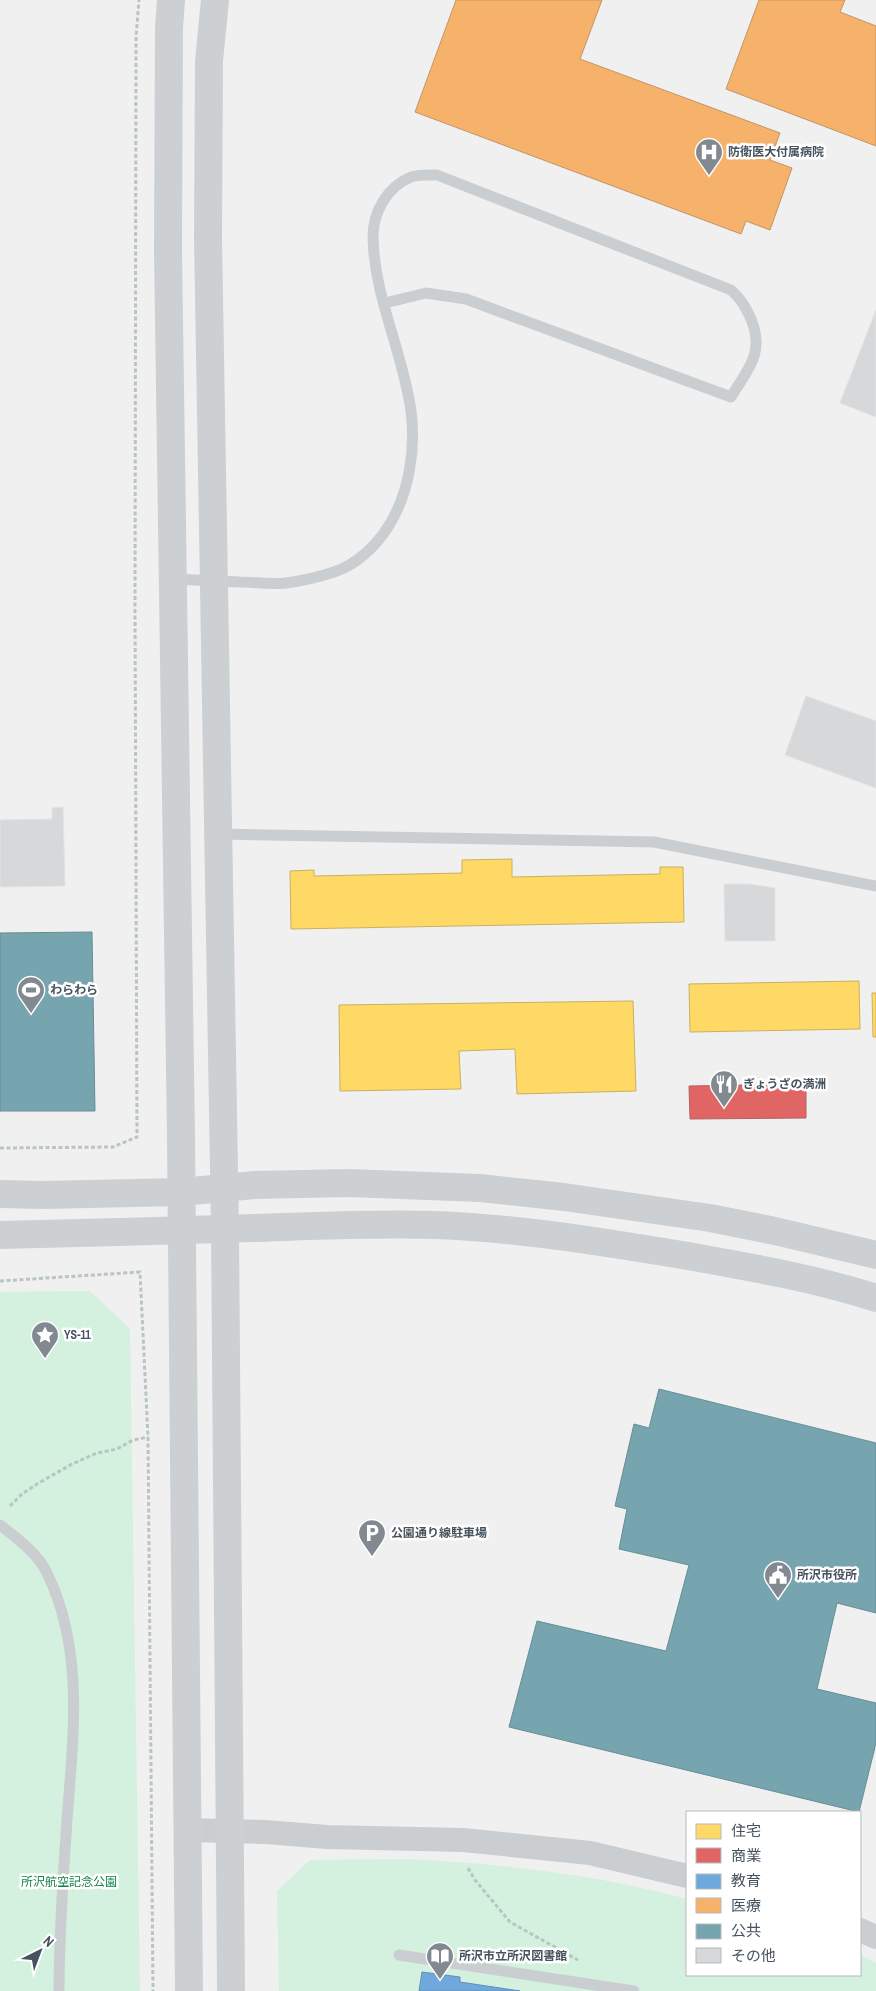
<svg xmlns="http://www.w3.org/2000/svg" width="876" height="1991" font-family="'Archivo Narrow','Noto Sans JP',sans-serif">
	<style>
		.green { fill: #d3f1de }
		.homes { fill: #ffd966; stroke: #c8b063 }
		.shops { fill: #e06666; stroke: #b26063 }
		.schools { fill: #6fa8dc; stroke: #638eb6 }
		.health { fill: #f6b26b; stroke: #c19567 }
		.public { fill: #76a5af; stroke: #688c96 }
		.building { fill: #d7d8da; stroke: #e1e2e3 }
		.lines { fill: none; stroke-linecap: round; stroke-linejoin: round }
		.path { stroke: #b8c5c0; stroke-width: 3; stroke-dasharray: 4 2.5; stroke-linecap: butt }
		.lane { stroke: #cbced1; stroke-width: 11 }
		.street { stroke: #cbced1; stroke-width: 24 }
		.secondary { stroke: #ccd0d3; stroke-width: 28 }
		.labels { text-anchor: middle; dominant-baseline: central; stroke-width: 5; stroke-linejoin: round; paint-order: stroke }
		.poi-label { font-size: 12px; font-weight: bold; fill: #46525d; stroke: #fff; text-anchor: start }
		.park-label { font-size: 12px; fill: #128349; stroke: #fff }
	</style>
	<rect width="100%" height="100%" fill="#f0f0f0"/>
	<!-- green -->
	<g class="green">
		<path d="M 90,1291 L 130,1329 L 140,1991 L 0,1991 L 0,1292 Z"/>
		<path d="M 408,1859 C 502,1864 597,1874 687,1899 L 687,1975 L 860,1975 L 860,1955 L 876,1963 L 876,1991 L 279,1991 L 277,1891 L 310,1860 Z"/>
	</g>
	<!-- homes -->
	<g class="homes">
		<path d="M 512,859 L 512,877 L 660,874 L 660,867 L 683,867 L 684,922 L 291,929 L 290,871 L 314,870 L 314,876 L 462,873 L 462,860 Z"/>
		<path d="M 859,981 L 860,1029 L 690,1032 L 689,984 Z"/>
		<path d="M 872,993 L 876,993 L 876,1037 L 873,1037 Z"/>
		<path d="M 633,1001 L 636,1091 L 517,1094 L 515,1049 L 459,1051 L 461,1089 L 340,1091 L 339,1005 Z"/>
	</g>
	<!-- shops -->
	<path class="shops" d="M 806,1084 L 806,1118 L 690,1119 L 689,1086 Z"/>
	<!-- schools -->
	<path class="schools" d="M 422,1972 L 460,1977 L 460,1982 L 520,1991 L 419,1991 Z"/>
	<!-- health -->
	<g class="health">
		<path d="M 456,0 L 602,0 L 580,59 L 780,133 L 770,160 L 792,168 L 770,230 L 746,221 L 741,234 L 415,112 Z"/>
		<path d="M 759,0 L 845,0 L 840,12 L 876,26 L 876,146 L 726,89 Z"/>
	</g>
	<!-- public -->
	<g class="public">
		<path d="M 92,932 L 95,1111 L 0,1111 L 0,933 Z"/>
		<path d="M 659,1389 L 876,1443 L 876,1613 L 837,1603 L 817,1689 L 876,1703 L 876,1743 L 859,1812 L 509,1727 L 537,1621 L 666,1651 L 689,1565 L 619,1549 L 627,1509 L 615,1506 L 634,1424 L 649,1428 Z"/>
	</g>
	<!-- building -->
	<g class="building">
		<path d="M 876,310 L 876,417 L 840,403 Z"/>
		<path d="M 806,696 L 876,721 L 876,788 L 785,755 Z"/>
		<path d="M 63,807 L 65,886 L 0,887 L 0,820 L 52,819 L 52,808 Z"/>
		<path d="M 724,884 L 749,884 L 775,888 L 775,941 L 725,941 Z"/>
	</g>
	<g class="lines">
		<!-- path -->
		<g class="path">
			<path d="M 0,1148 L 113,1147 L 137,1137 L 135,607 L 136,37 L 139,0"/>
			<path d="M 0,1281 L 140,1272 L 148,1437 L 153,1991"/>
			<path d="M 10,1506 L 22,1494 L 37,1484 L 72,1464 L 97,1453 L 117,1449 L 133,1440 L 148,1437"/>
			<path d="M 468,1868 L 475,1880 L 510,1922 L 578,1960"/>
		</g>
		<!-- lane -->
		<g class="lane">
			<path d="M 172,579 C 195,580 218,581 240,582 C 255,582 271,585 286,583 C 301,581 319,577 334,572 C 356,565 376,546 388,527 C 409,494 416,450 411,411 C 403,352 374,297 373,237 C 373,212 387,187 411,177 C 418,174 429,175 437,175 L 731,290 C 741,299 745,306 751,319 C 765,353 748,369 731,397 L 466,299 L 426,293 L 385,303"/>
			<path d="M 219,834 L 654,842 L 876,886"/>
			<path d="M 0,1525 C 17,1538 38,1554 47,1573 C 85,1651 73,1738 67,1820 C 63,1877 59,1934 59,1991"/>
			<path d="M 399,1955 L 634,1991"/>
		</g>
		<!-- street -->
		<g class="street">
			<path d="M 187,1830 L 265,1832 L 327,1837 L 463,1840 L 590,1853 L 687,1876"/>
			<path d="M 860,1930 L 876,1937"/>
		</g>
		<!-- secondary -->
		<g class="secondary">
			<path d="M 171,0 L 169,28 L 168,250 L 181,1138 L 189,1991"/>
			<path d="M 215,0 L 209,61 L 208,238 L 225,1229 L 231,1991"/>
			<path d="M 0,1194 L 43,1195 L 181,1192 L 255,1185 L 349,1183 L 480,1188 L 564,1197 L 710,1218 L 775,1231 L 876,1255"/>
			<path d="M 0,1235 C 84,1233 169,1231 253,1228 C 314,1226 374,1223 435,1225 C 521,1228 609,1243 694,1257 C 755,1268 817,1279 876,1298"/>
		</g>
	</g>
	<!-- icons -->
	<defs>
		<g id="hospital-pin" transform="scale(1.4375)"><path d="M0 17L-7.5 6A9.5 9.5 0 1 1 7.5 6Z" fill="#828990" stroke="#fff"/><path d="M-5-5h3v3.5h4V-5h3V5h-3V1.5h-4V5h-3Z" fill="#fff"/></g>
		<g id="stadium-pin" transform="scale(1.4375)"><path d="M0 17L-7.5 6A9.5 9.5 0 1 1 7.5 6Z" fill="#828990" stroke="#fff"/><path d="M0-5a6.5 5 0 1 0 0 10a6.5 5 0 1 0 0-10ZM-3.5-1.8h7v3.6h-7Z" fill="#fff"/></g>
		<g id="restaurant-pin" transform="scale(1.4375)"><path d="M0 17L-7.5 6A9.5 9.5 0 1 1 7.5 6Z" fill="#828990" stroke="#fff"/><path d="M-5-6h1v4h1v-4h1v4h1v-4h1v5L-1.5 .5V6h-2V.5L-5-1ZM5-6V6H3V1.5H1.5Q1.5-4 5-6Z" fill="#fff"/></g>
		<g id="sight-pin" transform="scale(1.4375)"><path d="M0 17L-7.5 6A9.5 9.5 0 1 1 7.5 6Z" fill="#828990" stroke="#fff"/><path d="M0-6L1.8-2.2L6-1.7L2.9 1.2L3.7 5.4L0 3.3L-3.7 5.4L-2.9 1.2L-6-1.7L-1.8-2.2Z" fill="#fff"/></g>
		<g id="parking-pin" transform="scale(1.4375)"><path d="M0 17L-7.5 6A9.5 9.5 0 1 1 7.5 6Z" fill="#828990" stroke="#fff"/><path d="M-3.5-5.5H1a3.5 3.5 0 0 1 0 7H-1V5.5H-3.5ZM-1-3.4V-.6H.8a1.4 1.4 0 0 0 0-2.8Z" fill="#fff"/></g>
		<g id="civic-pin" transform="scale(1.4375)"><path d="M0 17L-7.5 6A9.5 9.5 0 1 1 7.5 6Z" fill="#828990" stroke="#fff"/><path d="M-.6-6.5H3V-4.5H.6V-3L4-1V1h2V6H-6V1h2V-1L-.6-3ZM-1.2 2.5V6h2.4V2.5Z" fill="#fff"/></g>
		<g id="library-pin" transform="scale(1.4375)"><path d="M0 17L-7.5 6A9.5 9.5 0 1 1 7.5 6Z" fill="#828990" stroke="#fff"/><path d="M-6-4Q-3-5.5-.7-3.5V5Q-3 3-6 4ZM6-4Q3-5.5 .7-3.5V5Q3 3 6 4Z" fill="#fff"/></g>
	</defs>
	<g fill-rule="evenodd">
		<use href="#hospital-pin" x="709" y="152"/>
		<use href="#stadium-pin" x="31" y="990"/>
		<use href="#restaurant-pin" x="724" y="1084"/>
		<use href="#sight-pin" x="45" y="1335"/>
		<use href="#parking-pin" x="372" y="1533"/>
		<use href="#civic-pin" x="778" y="1575"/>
		<use href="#library-pin" x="440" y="1956"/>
	</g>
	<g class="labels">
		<!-- poi labels -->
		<g class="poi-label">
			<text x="728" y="152">防衛医大付属病院</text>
			<text x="50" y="990">わらわら</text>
			<text x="743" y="1084">ぎょうざの満洲</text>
			<text x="64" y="1335">YS-11</text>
			<text x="391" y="1533">公園通り線駐車場</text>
			<text x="797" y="1575">所沢市役所</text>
			<text x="459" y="1956">所沢市立所沢図書館</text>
		</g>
		<!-- park labels -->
		<g class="park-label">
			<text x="69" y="1882">所沢航空記念公園</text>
		</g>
	</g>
	<!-- legend -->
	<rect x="686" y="1811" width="175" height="165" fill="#ffffff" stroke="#b5babe"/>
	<rect x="696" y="1824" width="25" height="15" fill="#ffd966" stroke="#b5babe"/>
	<text x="731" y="1836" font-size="15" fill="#46525d">住宅</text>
	<rect x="696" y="1848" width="25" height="15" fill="#e06666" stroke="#b5babe"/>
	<text x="731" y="1861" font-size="15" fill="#46525d">商業</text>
	<rect x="696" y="1874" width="25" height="15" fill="#6fa8dc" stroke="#b5babe"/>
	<text x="731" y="1886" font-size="15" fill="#46525d">教育</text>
	<rect x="696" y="1898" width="25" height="15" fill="#f6b26b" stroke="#b5babe"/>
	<text x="731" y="1911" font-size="15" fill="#46525d">医療</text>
	<rect x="696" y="1924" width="25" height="15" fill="#76a5af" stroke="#b5babe"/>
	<text x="731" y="1936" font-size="15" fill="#46525d">公共</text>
	<rect x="696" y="1948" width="25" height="15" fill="#d7d8da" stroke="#b5babe"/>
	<text x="731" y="1961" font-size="15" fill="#46525d">その他</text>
	<!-- north arrow -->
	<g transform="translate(40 1951) rotate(42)" stroke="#ffffff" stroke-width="4" paint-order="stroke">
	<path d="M0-4L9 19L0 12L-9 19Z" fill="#46525d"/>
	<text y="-8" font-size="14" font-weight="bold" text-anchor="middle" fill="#46525d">N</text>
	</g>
</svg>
